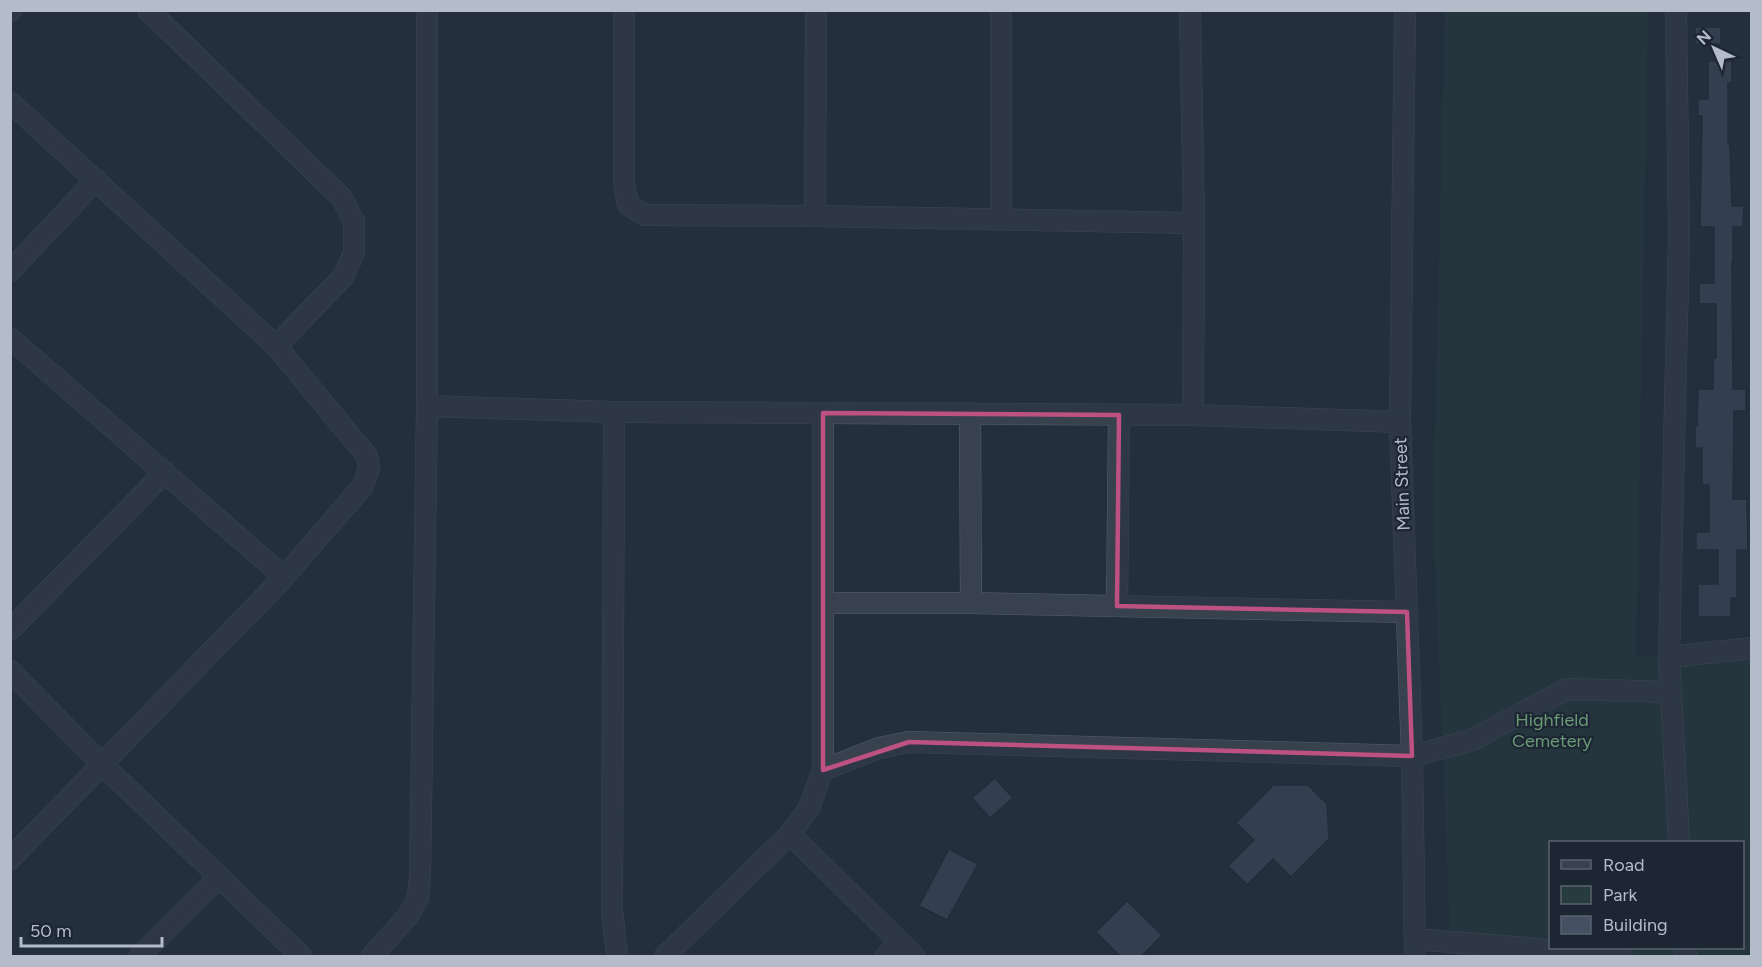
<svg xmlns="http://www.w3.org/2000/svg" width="1762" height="967" font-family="Figtree,sans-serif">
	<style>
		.green { fill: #263c3f; fill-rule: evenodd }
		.building { fill: #455162; stroke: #1f2835; stroke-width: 1.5 }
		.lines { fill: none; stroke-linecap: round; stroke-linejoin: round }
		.minor-casing { stroke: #565f6c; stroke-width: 22 }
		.minor { stroke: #38414e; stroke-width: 21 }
		.marked { fill: none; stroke: #bd5182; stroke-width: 4.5; stroke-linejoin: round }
		.labels { text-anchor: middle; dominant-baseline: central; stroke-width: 4.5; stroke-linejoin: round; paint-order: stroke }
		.street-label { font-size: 18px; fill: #b4bcc9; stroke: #1d2633 }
		.park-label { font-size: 18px; fill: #6b9a76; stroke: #1d2633 }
	</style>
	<rect width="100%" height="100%" fill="#242f3e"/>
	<!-- green -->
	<path class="green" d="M 1445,11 L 1648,11 L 1636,657 L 1751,647 L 1751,956 L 1451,956 L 1433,515 ZM 1550,842 L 1742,842 L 1742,948 L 1550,948 Z"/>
	<!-- building -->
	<g class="building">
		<rect x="1695" y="27" width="26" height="17"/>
		<path d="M 1708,61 L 1732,61 L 1732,83 L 1728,83 L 1728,144 L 1730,144 L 1732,206 L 1744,206 L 1743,227 L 1733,227 L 1733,263 L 1732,263 L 1733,389 L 1746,389 L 1746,411 L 1734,411 L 1733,499 L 1747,499 L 1748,550 L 1737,550 L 1737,598 L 1731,598 L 1731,617 L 1698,617 L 1698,584 L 1718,584 L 1718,550 L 1696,550 L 1696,532 L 1709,532 L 1709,485 L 1702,485 L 1702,448 L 1695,448 L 1695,426 L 1697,426 L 1698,389 L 1713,389 L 1713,358 L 1716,358 L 1716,304 L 1699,304 L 1699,283 L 1714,283 L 1714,227 L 1700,227 L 1702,116 L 1698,116 L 1698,99 L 1708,99 Z"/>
		<path d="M 995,778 L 1013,798 L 990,818 L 972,798 Z"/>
		<path d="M 1273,785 L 1308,785 L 1327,804 L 1329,839 L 1291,877 L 1273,859 L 1247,885 L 1228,866 L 1254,840 L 1236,823 Z"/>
		<path d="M 949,849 L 978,864 L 947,920 L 919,906 Z"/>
		<path d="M 1127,901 L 1162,935 L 1141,957 L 1121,957 L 1096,932 Z"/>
	</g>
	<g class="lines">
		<!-- minor casing -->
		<g class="minor-casing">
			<g id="minor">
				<path d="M 148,10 L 342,198 L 354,222 L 354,253 L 343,277 L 276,346"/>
				<path d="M 624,10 L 624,183 L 628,205 L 645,215 L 815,216 L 1194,223"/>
				<path d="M 1001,10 L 1001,219"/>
				<path d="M 1190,10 L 1194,223 L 1193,415"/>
				<path d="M 1405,10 L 1400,422 L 1412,756 L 1415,956"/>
				<path d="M 1676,10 L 1679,237 L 1669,657 L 1679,842"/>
				<path d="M 10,11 L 11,10"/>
				<path d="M 10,102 L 276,346 L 367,456 L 369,467 L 363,486 L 284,577 L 10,859"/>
				<path d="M 815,216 L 816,10"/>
				<path d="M 10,271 L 96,180"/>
				<path d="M 10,338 L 284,577"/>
				<path d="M 427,406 L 614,412 L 1193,415 L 1400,422"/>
				<path d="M 614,412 L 612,910 L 617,956"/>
				<path d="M 970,413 L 971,603"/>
				<path d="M 824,603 L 971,603 L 1407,612"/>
				<path d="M 1117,606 L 1119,415"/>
				<path d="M 10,630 L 165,472"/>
				<path d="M 1669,657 L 1752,648"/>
				<path d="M 10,671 L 103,765 L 301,956"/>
				<path d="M 823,770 L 879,748 L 909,742 L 1412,756 L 1472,740 L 1567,689 L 1670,692"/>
				<path d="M 790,834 L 914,956"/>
				<path d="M 1415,939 L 1622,956"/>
				<path d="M 1685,948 L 1686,956"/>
				<path d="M 140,956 L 218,878"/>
				<path d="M 372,956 L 408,916 L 418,898 L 420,876 L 427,406 L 427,10"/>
				<path d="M 665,956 L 790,834 L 809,808 L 823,770 L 823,413"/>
				<path d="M 886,956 L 900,943"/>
			</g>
		</g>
		<!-- minor -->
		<use href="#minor" class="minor"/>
	</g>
	<!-- marked area -->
	<path d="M0 0H1762V967H0ZM 823,413 L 1119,415 L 1117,606 L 1407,612 L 1412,756 L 909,742 L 823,770 Z" fill="#242f3e" fill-opacity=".55" fill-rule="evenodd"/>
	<path class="marked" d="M 823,413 L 1119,415 L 1117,606 L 1407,612 L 1412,756 L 909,742 L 823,770 Z"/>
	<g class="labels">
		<!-- street labels -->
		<g class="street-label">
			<text transform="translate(1402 484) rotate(-92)">Main Street</text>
		</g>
		<!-- park labels -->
		<g class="park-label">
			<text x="1552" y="720">Highfield<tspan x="1552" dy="21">Cemetery</tspan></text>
		</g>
	</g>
	<!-- border -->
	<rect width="1762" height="967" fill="none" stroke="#b4bcc9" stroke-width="24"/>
	<!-- legend -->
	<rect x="1549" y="841" width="195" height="108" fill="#1d2633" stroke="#59626f" stroke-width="1.5"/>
	<rect x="1561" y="860" width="30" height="9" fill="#38414e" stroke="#59626f" stroke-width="1.5"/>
	<text x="1603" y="871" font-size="18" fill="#b4bcc9">Road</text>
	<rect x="1561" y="886" width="30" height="18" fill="#263c3f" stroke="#59626f" stroke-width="1.5"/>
	<text x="1603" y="901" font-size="18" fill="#b4bcc9">Park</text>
	<rect x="1561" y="916" width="30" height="18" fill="#455162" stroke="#59626f" stroke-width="1.5"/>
	<text x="1603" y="931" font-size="18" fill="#b4bcc9">Building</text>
	<!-- north arrow -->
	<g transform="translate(1714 48) rotate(316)" stroke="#1d2633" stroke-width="4.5" paint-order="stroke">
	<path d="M0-4.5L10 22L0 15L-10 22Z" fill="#b4bcc9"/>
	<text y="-9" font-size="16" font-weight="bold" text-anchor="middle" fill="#b4bcc9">N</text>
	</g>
	<!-- scale -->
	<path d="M21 937v9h141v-9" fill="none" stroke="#b4bcc9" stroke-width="3"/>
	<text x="30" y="937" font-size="18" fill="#b4bcc9" stroke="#1d2633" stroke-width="4.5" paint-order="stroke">50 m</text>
</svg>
